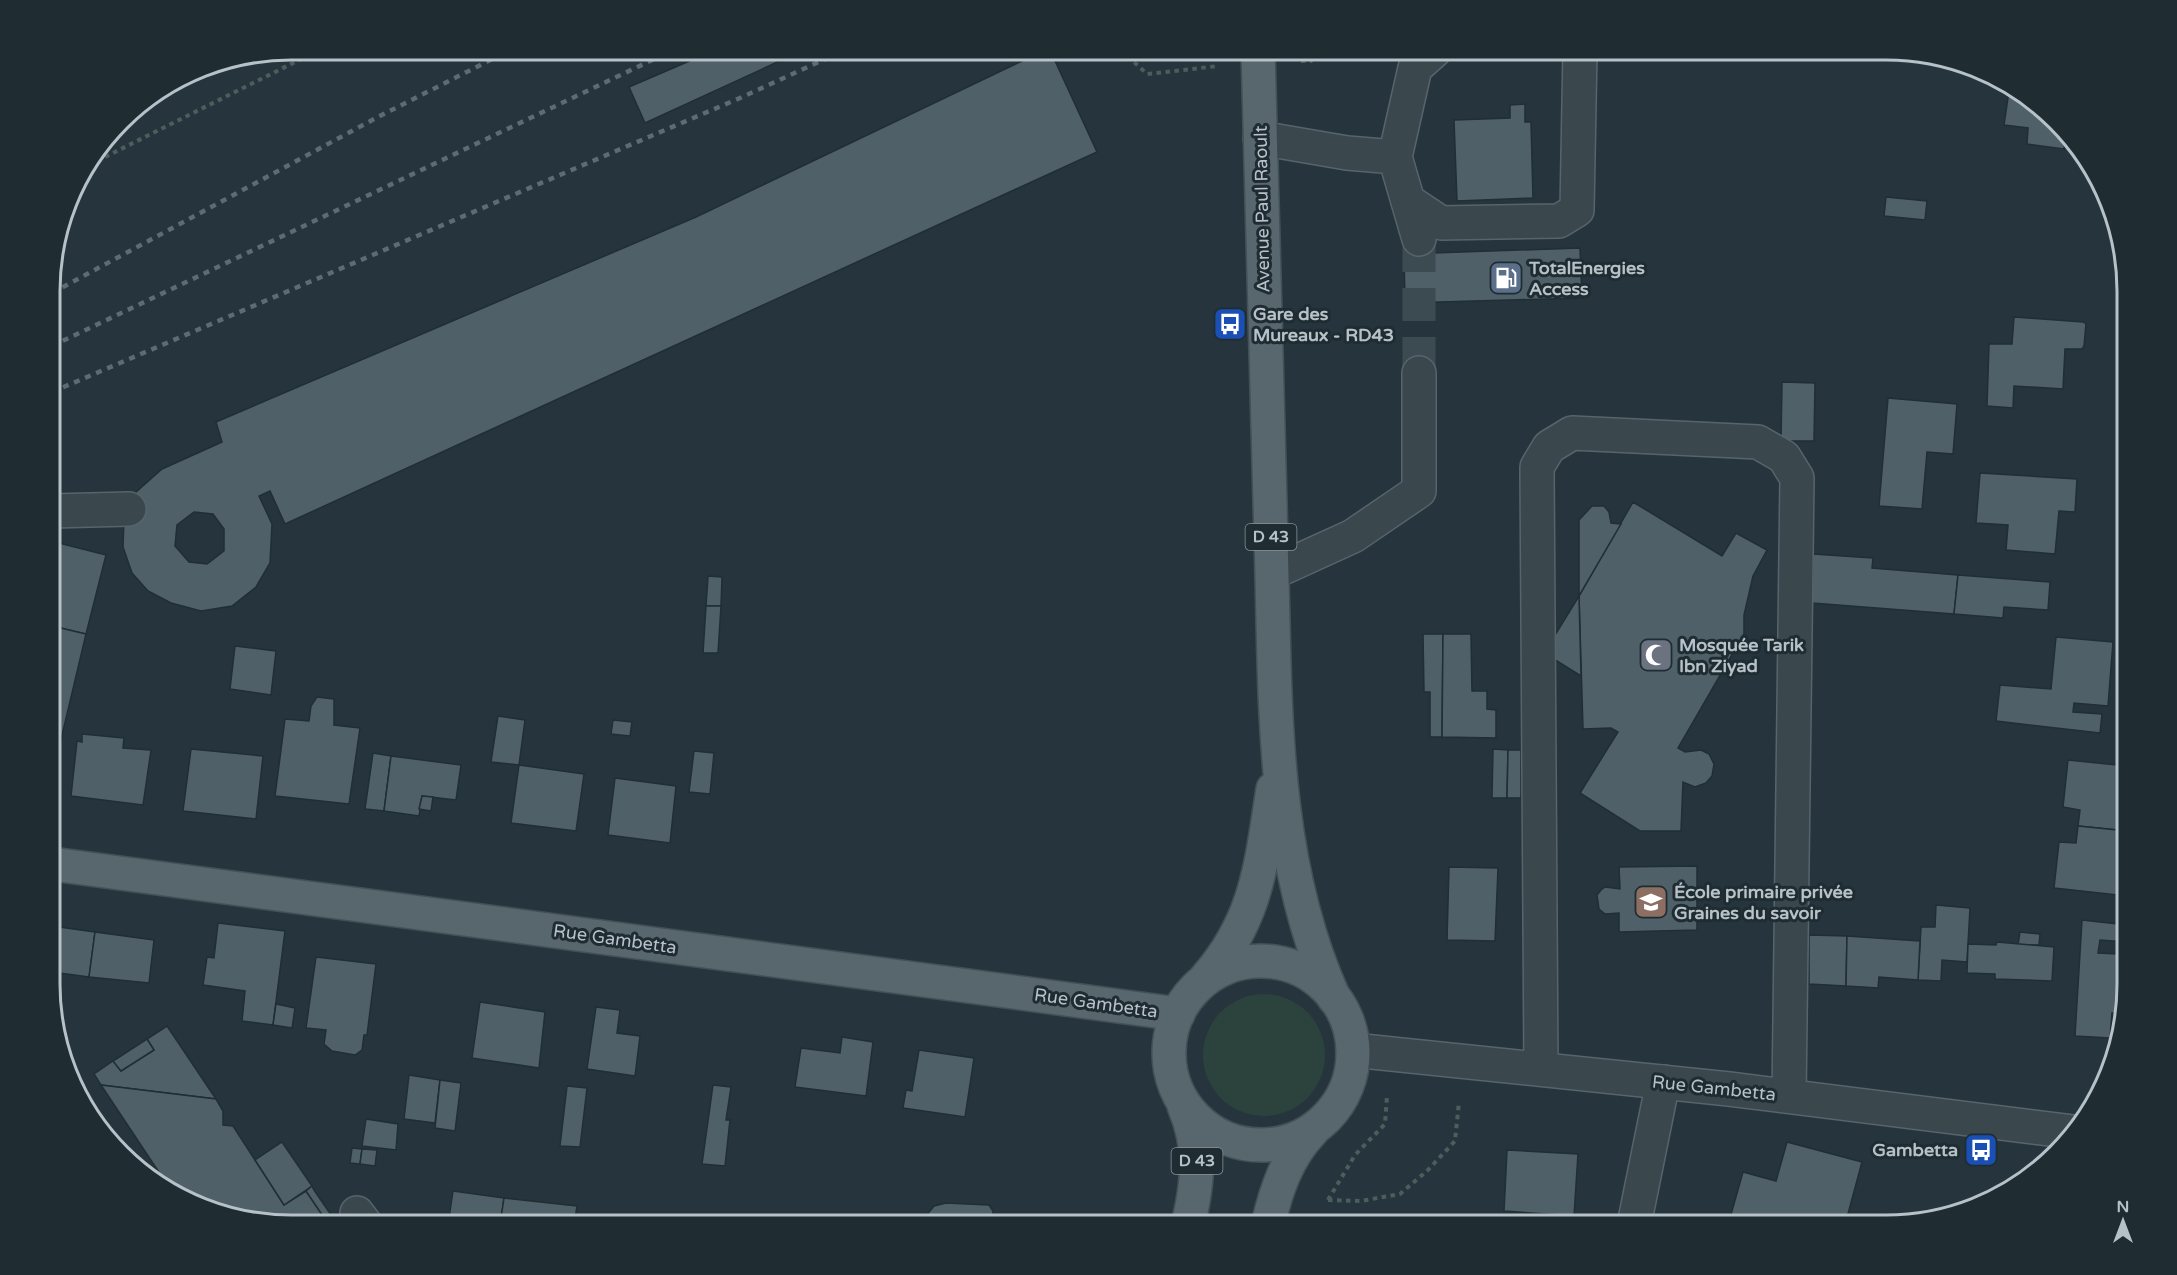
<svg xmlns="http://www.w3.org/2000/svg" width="2177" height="1275" font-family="'Varela Round',sans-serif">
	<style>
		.green { fill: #2b423d }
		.building { fill: #4f6068; stroke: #212e34; stroke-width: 1.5; fill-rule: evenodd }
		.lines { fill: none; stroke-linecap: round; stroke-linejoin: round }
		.minor-tunnel { stroke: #3c4a52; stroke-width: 33; stroke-dasharray: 33 16; stroke-linecap: butt }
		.minor-casing { stroke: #58646b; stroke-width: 36 }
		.major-casing { stroke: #435056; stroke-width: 36 }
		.path { stroke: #4a5f5c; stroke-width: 4; stroke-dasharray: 4.5 4.5; stroke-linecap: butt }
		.minor { stroke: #3a474d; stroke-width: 33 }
		.major { stroke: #58666d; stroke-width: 33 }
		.rail { stroke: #5c6c74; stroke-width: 4.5; stroke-dasharray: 6 6; stroke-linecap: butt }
		.labels { text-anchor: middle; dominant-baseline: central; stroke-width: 6; stroke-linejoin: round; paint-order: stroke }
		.shield { fill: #1f2c32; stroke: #89949b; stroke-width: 1.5 }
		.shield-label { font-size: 16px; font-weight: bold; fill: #b6c1c8 }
		.street-label { font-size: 18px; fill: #b6c1c8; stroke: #1f2c32 }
		.poi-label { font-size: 18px; font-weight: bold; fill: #b6c1c8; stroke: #1f2c32; text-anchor: start }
		.rim { fill: none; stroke: #b6c1c8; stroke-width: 3 }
	</style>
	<rect width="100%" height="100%" fill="#26353d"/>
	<!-- green -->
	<circle class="green" cx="1264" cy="1055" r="61"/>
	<!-- building -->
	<g class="building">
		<path d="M 715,50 L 779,50 L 784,59 L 645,123 L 629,87 Z"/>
		<path d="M 1045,50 L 1050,50 L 1097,152 L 285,524 L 270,491 L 259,496 L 272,524 L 270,563 L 256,587 L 232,606 L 201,611 L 171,603 L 148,591 L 132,573 L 123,547 L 124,518 L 135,493 L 162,469 L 222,442 L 216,422 L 696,217 ZM 194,512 L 213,514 L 224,529 L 224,551 L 207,564 L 189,562 L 175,546 L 177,525 Z"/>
		<path d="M 208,66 L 207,77 L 185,76 L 199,68 Z"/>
		<path d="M 2010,84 L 2057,120 L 2066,132 L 2064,149 L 2027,144 L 2028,128 L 2004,125 Z"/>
		<path d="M 1525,104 L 1525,122 L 1531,122 L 1533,198 L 1457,201 L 1454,120 L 1510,118 L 1510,105 Z"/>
		<path d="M 1886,197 L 1927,201 L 1925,220 L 1884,216 Z"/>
		<path d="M 1580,248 L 1582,298 L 1405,303 L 1404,254 Z"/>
		<path d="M 2014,317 L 2083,322 L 2086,324 L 2084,346 L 2082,349 L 2065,349 L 2063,389 L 2014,386 L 2013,408 L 1987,406 L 1989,344 L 2012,344 Z"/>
		<path d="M 1782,382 L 1815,383 L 1814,441 L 1781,441 Z"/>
		<path d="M 1888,398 L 1957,404 L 1953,454 L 1927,452 L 1922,509 L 1879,506 Z"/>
		<path d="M 1980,473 L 2077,479 L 2075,512 L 2059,511 L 2055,554 L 2006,550 L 2008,525 L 1976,523 Z"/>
		<path d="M 1633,502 L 1722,556 L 1736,533 L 1767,550 L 1753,576 L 1744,615 L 1744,634 L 1678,748 L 1685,752 L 1701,750 L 1709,754 L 1714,764 L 1712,776 L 1706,783 L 1695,787 L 1683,782 L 1681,831 L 1640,831 L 1580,793 L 1618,732 L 1611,728 L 1583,729 L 1579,596 Z"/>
		<path d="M 1592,506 L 1604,506 L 1609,512 L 1611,523 L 1621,524 L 1579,596 L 1579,520 Z"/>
		<path d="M 59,543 L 106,555 L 86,634 L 52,626 L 52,575 Z"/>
		<path d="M 1813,554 L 1873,558 L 1872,568 L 1958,575 L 1954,614 L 1812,603 Z"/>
		<path d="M 1958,575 L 2050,582 L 2048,610 L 2004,607 L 2003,618 L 1954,614 Z"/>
		<path d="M 708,576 L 722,577 L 721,606 L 706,606 Z"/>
		<path d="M 1579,596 L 1581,676 L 1544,653 Z"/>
		<path d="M 706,606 L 721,606 L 718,653 L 703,653 Z"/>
		<path d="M 52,626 L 86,634 L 59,748 L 52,747 Z"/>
		<path d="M 1423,634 L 1443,634 L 1442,737 L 1430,737 L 1430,692 L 1424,692 Z"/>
		<path d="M 1443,634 L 1471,634 L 1472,691 L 1487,691 L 1487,709 L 1496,710 L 1496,738 L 1442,737 Z"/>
		<path d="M 2056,637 L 2113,642 L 2108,706 L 2074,703 L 2073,712 L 2102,714 L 2100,733 L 1996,721 L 2000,685 L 2051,689 Z"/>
		<path d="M 235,646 L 276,651 L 271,695 L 230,689 Z"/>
		<path d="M 317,697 L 334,699 L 334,725 L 360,728 L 349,804 L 275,796 L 285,719 L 309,721 L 311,706 Z"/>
		<path d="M 498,716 L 525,720 L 519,765 L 491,762 Z"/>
		<path d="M 613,720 L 632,722 L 630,736 L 611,734 Z"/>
		<path d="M 82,734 L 124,738 L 123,748 L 151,750 L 143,805 L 71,796 L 77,741 L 82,742 Z"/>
		<path d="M 52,747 L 59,748 L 52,802 Z"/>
		<path d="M 191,749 L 263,756 L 256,819 L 183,811 Z"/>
		<path d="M 1493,749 L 1508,750 L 1507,798 L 1492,798 Z"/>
		<path d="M 1508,750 L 1521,750 L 1521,798 L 1507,798 Z"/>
		<path d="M 694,751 L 714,753 L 710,794 L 689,792 Z"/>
		<path d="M 373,753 L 391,756 L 384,811 L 365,809 Z"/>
		<path d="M 391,756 L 461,765 L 456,800 L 422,796 L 419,816 L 384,811 Z"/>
		<path d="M 2068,760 L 2127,766 L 2127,831 L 2078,826 L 2080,810 L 2063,807 Z"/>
		<path d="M 519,765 L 584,774 L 576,831 L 511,823 Z"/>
		<path d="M 615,778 L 676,786 L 670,843 L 608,835 Z"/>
		<path d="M 422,796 L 433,797 L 431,811 L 419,809 Z"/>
		<path d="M 2078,826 L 2127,831 L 2127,896 L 2054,888 L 2059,842 L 2076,843 Z"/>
		<path d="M 1697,866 L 1697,930 L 1619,932 L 1619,913 L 1605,914 L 1599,909 L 1597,895 L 1601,890 L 1605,887 L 1620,889 L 1619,867 Z"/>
		<path d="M 1449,867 L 1498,868 L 1495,941 L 1447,940 Z"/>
		<path d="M 1936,905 L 1970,908 L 1967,962 L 1942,960 L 1941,981 L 1918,980 L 1921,927 L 1935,927 Z"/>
		<path d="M 2082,920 L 2127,925 L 2127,942 L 2100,940 L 2098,953 L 2119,954 L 2115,1013 L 2112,1013 L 2110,1038 L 2075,1036 Z"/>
		<path d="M 218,923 L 285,931 L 273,1025 L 242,1021 L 245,991 L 203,985 L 207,957 L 214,958 Z"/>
		<path d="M 52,926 L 95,932 L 89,977 L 52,972 Z"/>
		<path d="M 95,932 L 154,940 L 149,983 L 89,977 Z"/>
		<path d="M 2020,932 L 2040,934 L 2039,945 L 2018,945 Z"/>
		<path d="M 1809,935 L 1847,936 L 1846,986 L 1809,984 Z"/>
		<path d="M 1847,936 L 1920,941 L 1918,980 L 1879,977 L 1878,988 L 1846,986 Z"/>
		<path d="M 1997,942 L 2054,947 L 2052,981 L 1995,979 L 1995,974 L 1967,973 L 1968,944 L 1996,945 Z"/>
		<path d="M 316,957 L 376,964 L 367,1035 L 364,1035 L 362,1050 L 355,1055 L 332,1051 L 324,1044 L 326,1030 L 306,1028 Z"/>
		<path d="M 480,1002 L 545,1012 L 539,1068 L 472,1058 Z"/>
		<path d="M 276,1004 L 295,1008 L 292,1028 L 273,1025 Z"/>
		<path d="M 596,1007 L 620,1010 L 617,1033 L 640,1036 L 635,1076 L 587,1069 Z"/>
		<path d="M 167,1026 L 216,1099 L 101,1085 L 94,1074 L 113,1061 L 121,1071 L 154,1050 L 147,1039 Z"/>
		<path d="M 842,1037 L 873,1042 L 866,1096 L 795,1087 L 801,1048 L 840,1053 Z"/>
		<path d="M 147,1039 L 154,1050 L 121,1071 L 113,1061 Z"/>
		<path d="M 919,1050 L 974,1058 L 965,1117 L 903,1108 L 906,1090 L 912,1091 Z"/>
		<path d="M 409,1075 L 440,1080 L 435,1123 L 404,1119 Z"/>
		<path d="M 440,1080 L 461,1083 L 455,1131 L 435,1128 Z"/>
		<path d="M 101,1085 L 216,1099 L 223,1111 L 223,1125 L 233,1126 L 284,1205 L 306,1191 L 329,1225 L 291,1225 L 228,1217 L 174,1195 Z"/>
		<path d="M 713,1085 L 731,1087 L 726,1120 L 730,1120 L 725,1166 L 702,1164 Z"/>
		<path d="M 567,1086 L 587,1088 L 580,1147 L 560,1146 Z"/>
		<path d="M 366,1119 L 398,1124 L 396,1150 L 362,1146 Z"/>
		<path d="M 282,1142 L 312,1186 L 284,1205 L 255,1160 Z"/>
		<path d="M 1787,1142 L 1862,1162 L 1845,1225 L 1728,1225 L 1743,1172 L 1776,1181 Z"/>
		<path d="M 352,1148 L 362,1149 L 360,1164 L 350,1163 Z"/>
		<path d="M 362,1149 L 377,1150 L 375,1166 L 360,1164 Z"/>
		<path d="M 1507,1150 L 1578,1154 L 1574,1216 L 1504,1211 Z"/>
		<path d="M 312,1186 L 314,1190 L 338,1225 L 329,1225 L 306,1191 Z"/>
		<path d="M 453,1191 L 504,1198 L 500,1225 L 448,1225 Z"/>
		<path d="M 504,1198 L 577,1206 L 574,1225 L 500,1225 Z"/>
		<path d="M 946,1203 L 989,1205 L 993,1211 L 992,1225 L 924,1225 L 925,1217 L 934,1206 Z"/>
		<path d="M 868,1217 L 889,1219 L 888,1225 L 866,1225 Z"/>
		<path d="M 1442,1219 L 1462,1220 L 1462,1225 L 1442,1225 Z"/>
	</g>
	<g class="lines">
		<!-- minor-tunnel -->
		<path class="minor-tunnel" d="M 1419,239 L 1419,373"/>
		<!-- minor casing -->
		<g class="minor-casing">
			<g id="minor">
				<path d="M 1260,138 L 1347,153 L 1395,157 L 1419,239"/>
				<path d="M 1395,157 L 1415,68 L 1435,50"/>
				<path d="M 1408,201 L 1441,223 L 1559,221 L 1577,210 L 1580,50"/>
				<path d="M 52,511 L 129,509"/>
				<path d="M 1272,573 L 1353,536 L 1419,491 L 1419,373"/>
				<path d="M 1353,1050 L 1729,1089 L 2074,1132"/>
				<path d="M 1541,1069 L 1537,467 L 1549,447 L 1572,433 L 1758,442 L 1784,457 L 1797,478 L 1789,1096"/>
				<path d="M 357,1213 L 366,1225"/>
				<path d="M 1634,1225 L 1663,1082"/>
			</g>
		</g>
		<!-- major casing -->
		<g class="major-casing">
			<g id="major">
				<path d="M 1258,50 C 1262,213 1266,376 1271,540 C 1276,693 1269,855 1334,998"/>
				<path d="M 52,864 L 1178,1014"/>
				<circle cx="1261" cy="1053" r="92"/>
				<path d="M 1207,977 C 1258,917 1261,864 1273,789"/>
				<path d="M 1184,1106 C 1202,1148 1198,1183 1188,1225"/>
				<path d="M 1268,1225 C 1276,1190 1287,1157 1312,1131"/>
			</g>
		</g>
		<!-- path -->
		<g class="path">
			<path d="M 1121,50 L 1147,74 L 1218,66"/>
			<path d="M 1301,61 L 1311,61 L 1311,50"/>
			<path d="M 89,165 L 319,50"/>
			<path d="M 1328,1200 L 1361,1201 L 1400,1194 L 1428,1170 L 1455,1141 L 1459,1102"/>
			<path d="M 1328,1200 L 1355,1155 L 1385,1124 L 1387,1096"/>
		</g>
		<!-- minor -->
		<use href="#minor" class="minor"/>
		<!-- major -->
		<use href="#major" class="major"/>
		<!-- rail -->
		<g class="rail">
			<path d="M 52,293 L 376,118 L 510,50"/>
			<path d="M 52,346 L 673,50"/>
			<path d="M 52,392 L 740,98 L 845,50"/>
		</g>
	</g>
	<!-- icons -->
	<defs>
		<g id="fuel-square" transform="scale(1.725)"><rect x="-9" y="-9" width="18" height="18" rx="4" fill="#5c6f8a" stroke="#1f2c32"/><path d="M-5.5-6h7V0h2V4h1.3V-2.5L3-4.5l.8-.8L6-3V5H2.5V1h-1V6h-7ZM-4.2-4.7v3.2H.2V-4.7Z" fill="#fff"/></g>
		<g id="bus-square" transform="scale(1.725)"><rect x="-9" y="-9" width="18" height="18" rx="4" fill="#1a4fb4" stroke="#1f2c32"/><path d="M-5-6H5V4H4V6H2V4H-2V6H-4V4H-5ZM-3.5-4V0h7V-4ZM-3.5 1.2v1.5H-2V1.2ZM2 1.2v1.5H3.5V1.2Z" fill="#fff"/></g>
		<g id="mosque-square" transform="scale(1.725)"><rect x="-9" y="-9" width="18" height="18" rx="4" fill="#6b7280" stroke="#1f2c32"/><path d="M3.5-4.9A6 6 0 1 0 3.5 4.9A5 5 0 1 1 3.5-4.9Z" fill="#fff"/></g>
		<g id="school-square" transform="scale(1.725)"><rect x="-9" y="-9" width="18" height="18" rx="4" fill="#8d6e63" stroke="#1f2c32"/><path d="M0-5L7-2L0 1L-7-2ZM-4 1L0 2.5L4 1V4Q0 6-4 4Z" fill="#fff"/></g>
	</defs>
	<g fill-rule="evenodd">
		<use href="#fuel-square" x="1506" y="278"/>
		<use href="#bus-square" x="1230" y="324"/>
		<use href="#mosque-square" x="1656" y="655"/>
		<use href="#school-square" x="1651" y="902"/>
		<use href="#bus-square" x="1981" y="1150"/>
	</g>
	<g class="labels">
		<!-- shield labels -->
		<g class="shield">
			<rect x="1245.5" y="524" width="51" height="26" rx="4.5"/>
			<rect x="1171.5" y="1148" width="51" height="26" rx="4.5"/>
		</g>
		<g class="shield-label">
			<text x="1271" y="537">D 43</text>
			<text x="1197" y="1161">D 43</text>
		</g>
		<!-- street labels -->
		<g class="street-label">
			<text transform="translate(1262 209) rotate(-91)">Avenue Paul Raoult</text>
			<text transform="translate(615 939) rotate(8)">Rue Gambetta</text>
			<text transform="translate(1096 1003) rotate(8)">Rue Gambetta</text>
			<text transform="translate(1714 1088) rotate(6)">Rue Gambetta</text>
		</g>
		<!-- poi labels -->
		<g class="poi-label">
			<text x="1529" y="268">TotalEnergies<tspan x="1529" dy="21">Access</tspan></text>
			<text x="1253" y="314">Gare des<tspan x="1253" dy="21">Mureaux - RD43</tspan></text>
			<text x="1679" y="645">Mosquée Tarik<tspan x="1679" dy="21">Ibn Ziyad</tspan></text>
			<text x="1674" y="892">École primaire privée<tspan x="1674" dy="21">Graines du savoir</tspan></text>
			<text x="1958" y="1150" text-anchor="end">Gambetta</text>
		</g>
	</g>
	<!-- crop -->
	<path d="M0 0H2177V1275H0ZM291 60H1886A231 231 0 0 1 2117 291V984A231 231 0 0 1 1886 1215H291A231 231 0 0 1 60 984V291A231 231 0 0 1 291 60Z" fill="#1f2c32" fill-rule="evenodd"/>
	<path class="rim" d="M291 60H1886A231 231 0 0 1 2117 291V984A231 231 0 0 1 1886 1215H291A231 231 0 0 1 60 984V291A231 231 0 0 1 291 60Z"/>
	<!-- north arrow -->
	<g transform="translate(2123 1221)" stroke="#1f2c32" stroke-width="4.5" paint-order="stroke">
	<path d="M0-4.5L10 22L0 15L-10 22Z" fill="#b6c1c8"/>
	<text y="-9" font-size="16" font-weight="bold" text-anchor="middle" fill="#b6c1c8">N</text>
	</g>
</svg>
